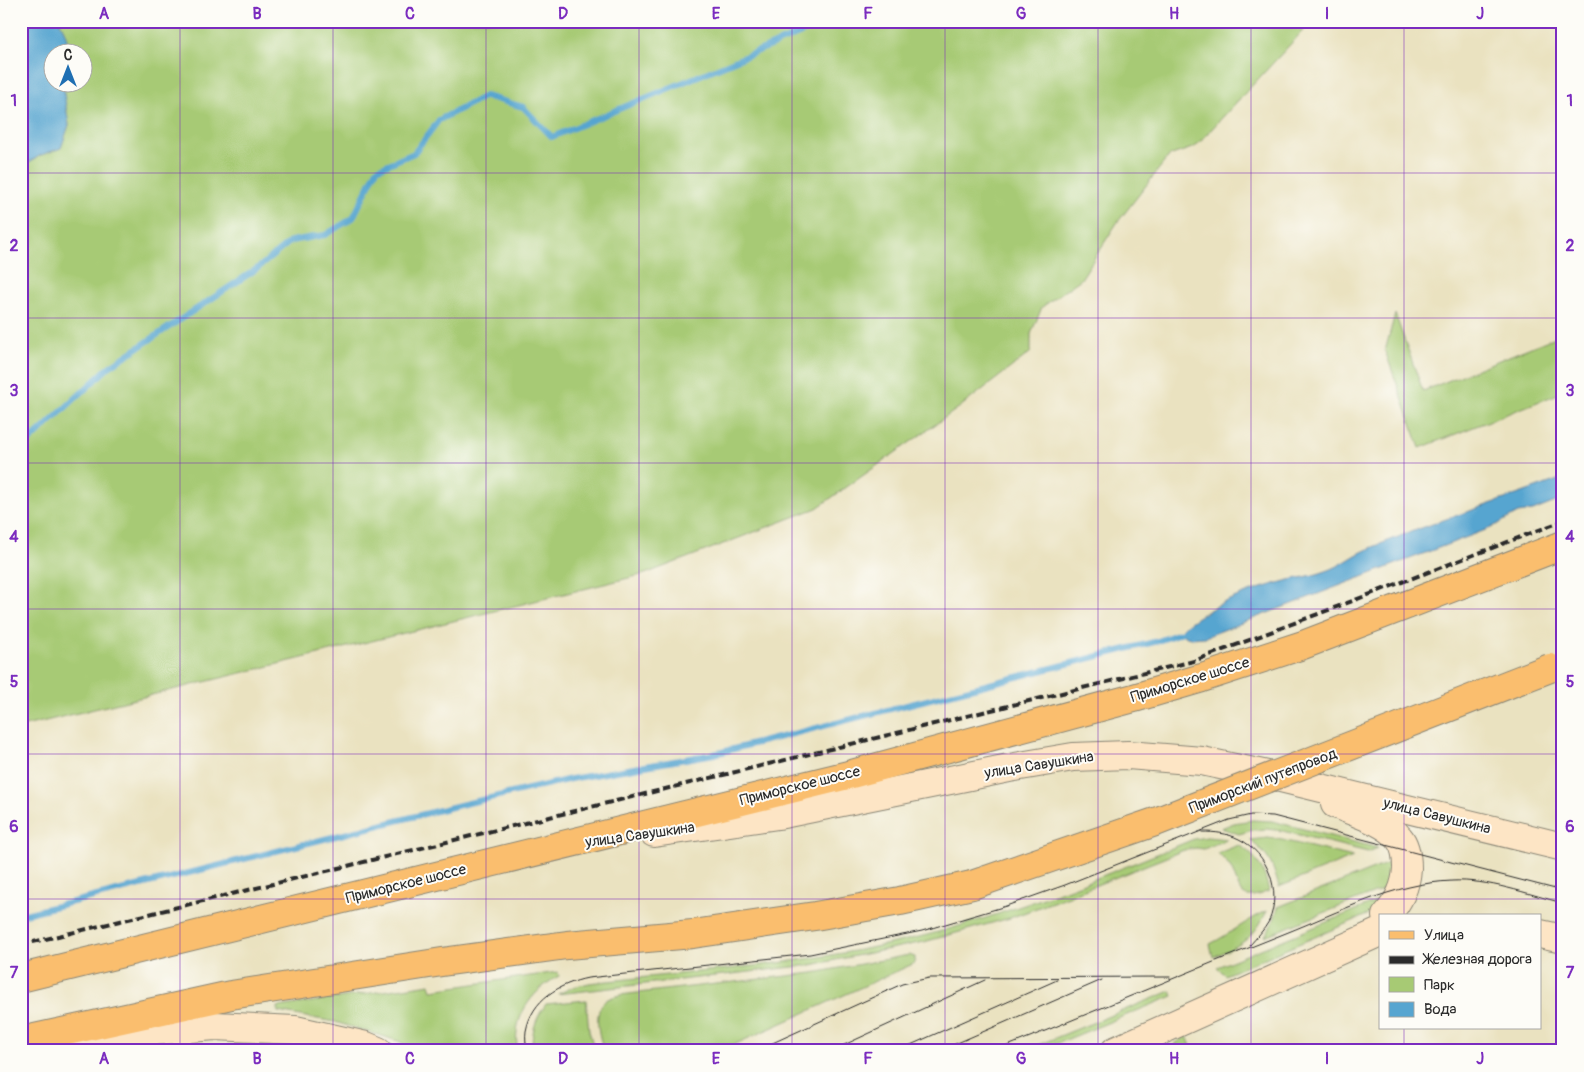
<svg xmlns="http://www.w3.org/2000/svg" width="1584" height="1072" font-family="Pangolin,sans-serif">
	<style>
		.green { fill: #a7ca74; stroke: #697a50 }
		.water { fill: #57a5d0; stroke: #41687e }
		.lines { fill: none; stroke-linecap: round; stroke-linejoin: round }
		.stream { stroke: #57a5d0; stroke-width: 6 }
		.secondary-casing { stroke: #8a8676; stroke-width: 30 }
		.primary-casing { stroke: #8a8676; stroke-width: 30 }
		.secondary { stroke: #fde5c5; stroke-width: 28 }
		.primary { stroke: #fabe6e; stroke-width: 28 }
		.tram { stroke: #2b2b2b; stroke-width: 1 }
		.rail { stroke: #2b2b2b; stroke-width: 4; stroke-dasharray: 8 4; stroke-linecap: butt }
		.primary-bridge-casing { stroke: #8a8676; stroke-width: 30; stroke-linecap: butt }
		.primary-bridge { stroke: #fabe6e; stroke-width: 28 }
		.grid { fill: none; stroke: #7b2cbf; stroke-width: 1; stroke-opacity: 0.55 }
		.labels { text-anchor: middle; dominant-baseline: central; stroke-width: 4; stroke-linejoin: round; paint-order: stroke }
		.street-label { font-size: 15px; fill: #2b2b2b; stroke: #fdfcf7 }
		.neatline { fill: none; stroke: #7b2cbf; stroke-width: 2 }
		.grid-label { font-size: 16px; text-anchor: middle; font-weight: bold; fill: #7b2cbf }
	</style>
	<rect width="100%" height="100%" fill="#fdfcf7"/>
	<filter id="ink" filterUnits="userSpaceOnUse"><feTurbulence type="fractalNoise" baseFrequency=".02" numOctaves="2"/><feDisplacementMap in="SourceGraphic" scale="10" xChannelSelector="R" yChannelSelector="G"/><feConvolveMatrix kernelMatrix="1 2 1 2 8 2 1 2 1" color-interpolation-filters="sRGB"/></filter>
	<filter id="wash" filterUnits="userSpaceOnUse"><feTurbulence type="fractalNoise" baseFrequency=".0096" numOctaves="4" result="noise"/><feDisplacementMap in="SourceGraphic" scale="20" xChannelSelector="R" yChannelSelector="G"/><feGaussianBlur stdDeviation="1.12" result="paint"/><feColorMatrix in="noise" values="0 0 0 0 0 0 0 0 0 0 0 0 0 0 0 0 0 1.4 0 .05"/><feComposite in="paint" operator="in"/></filter>
	<g filter="url(#wash)">
		<rect width="100%" height="100%" fill="#eae2c0"/>
		<!-- green -->
		<g class="green">
			<path d="M 59,21 L 1312,21 L 1195,147 L 1169,156 L 1117,223 L 1081,279 L 1042,307 L 1031,334 L 1031,352 L 960,407 L 817,508 L 645,574 L 21,727 L 21,167 L 41,155 L 61,148 L 69,125 L 64,94 L 65,83 L 82,82 L 82,52 L 68,52 C 69,42 65,30 59,21 Z"/>
			<path d="M 1395,314 L 1423,391 L 1563,334 L 1563,392 L 1420,448 L 1385,351 Z"/>
			<path d="M 1252,820 L 1272,821 L 1378,848 L 1368,852 L 1283,831 L 1267,829 L 1253,830 L 1239,834 L 1221,828 L 1234,823 Z"/>
			<path d="M 1207,837 L 1227,839 L 1204,849 L 1196,848 L 1184,850 L 1069,896 L 1010,918 L 924,942 L 811,965 L 558,994 L 573,987 L 589,983 C 700,971 814,964 923,936 C 1016,912 1105,875 1194,839 Z"/>
			<path d="M 1268,838 L 1282,840 L 1353,857 L 1279,887 C 1272,863 1270,857 1250,840 Z"/>
			<path d="M 1239,845 C 1258,857 1264,870 1269,891 C 1237,904 1242,891 1231,868 C 1228,863 1222,858 1218,853 Z"/>
			<path d="M 1396,860 L 1395,885 L 1265,936 L 1274,920 L 1278,907 Z"/>
			<path d="M 1390,896 L 1380,906 L 1367,915 L 1225,975 L 1217,967 Z"/>
			<path d="M 1267,911 C 1252,941 1242,944 1213,957 L 1210,944 C 1230,934 1247,920 1267,911 Z"/>
			<path d="M 909,955 L 915,957 L 915,961 L 913,964 L 720,1051 L 604,1051 C 599,1036 591,1009 608,999 C 612,997 616,996 620,995 L 813,973 Z"/>
			<path d="M 558,972 L 559,976 C 538,987 520,1007 517,1031 C 516,1037 517,1044 517,1051 L 420,1051 L 398,1041 L 335,1022 L 278,1012 L 278,1007 L 430,984 L 432,990 Z"/>
			<path d="M 1171,991 L 1173,996 L 1039,1051 L 1023,1051 Z"/>
			<path d="M 586,1000 L 589,1031 L 595,1051 L 532,1051 C 532,1031 534,1021 546,1004 Z"/>
			<path d="M 1187,1036 L 1193,1051 L 1171,1051 L 1176,1043 Z"/>
		</g>
		<!-- water -->
		<g class="water">
			<path d="M 21,21 L 59,21 C 65,30 69,42 68,52 L 52,52 L 52,82 L 65,83 L 64,94 L 69,125 L 61,148 L 41,155 L 21,167 Z"/>
			<path d="M 1563,478 L 1563,499 L 1533,511 L 1518,513 L 1491,528 L 1205,637 L 1190,638 L 1184,636 L 1182,632 L 1182,628 C 1212,605 1242,593 1278,583 C 1294,578 1310,577 1326,571 C 1341,566 1352,556 1366,550 C 1379,544 1392,540 1405,534 C 1457,514 1511,498 1563,478 Z"/>
		</g>
		<g class="lines">
			<!-- stream -->
			<g class="stream">
				<path d="M 21,449 L 109,367 L 258,268 L 291,241 L 325,235 L 353,218 L 377,169 L 414,153 L 439,120 L 485,96 L 523,107 L 552,137 L 830,21"/>
				<path d="M 21,915 L 460,805 L 571,779 L 714,754 L 1158,641 L 1188,630"/>
			</g>
		</g>
	</g>
	<g filter="url(#ink)">
		<g class="lines">
			<!-- secondary casing -->
			<g class="secondary-casing">
				<g id="secondary">
					<path d="M 1335,804 C 1354,812 1387,822 1399,838 C 1406,846 1407,858 1407,868 C 1406,887 1399,901 1386,916"/>
					<path d="M 654,833 L 778,815 L 1009,768 L 1073,757 L 1128,755 L 1202,761 L 1272,776 L 1563,847"/>
					<path d="M 1540,934 L 1563,939"/>
					<path d="M 57,1045 L 140,1032 L 215,1026 L 295,1030 L 366,1046 L 378,1051"/>
					<path d="M 1115,1051 L 1380,932"/>
				</g>
			</g>
			<!-- primary casing -->
			<g class="primary-casing">
				<g id="primary">
					<path d="M 21,978 L 848,775 L 1134,698 L 1202,678 L 1303,645 L 1563,545"/>
					<path d="M 21,1041 L 231,995 L 442,962 L 567,945 L 693,934 L 815,916 L 900,901 L 972,885"/>
				</g>
			</g>
			<!-- secondary -->
			<use href="#secondary" class="secondary"/>
			<!-- primary -->
			<use href="#primary" class="primary"/>
			<!-- tram -->
			<g class="tram">
				<path d="M 1202,832 C 1215,832 1227,833 1239,839 C 1268,853 1282,891 1269,921 C 1264,930 1257,937 1250,945"/>
				<path d="M 527,1051 C 526,1045 525,1037 526,1031 C 532,999 559,984 588,978 L 810,954 L 922,931 L 1006,906 L 1065,885 L 1229,820 L 1251,815 L 1273,816 L 1563,891"/>
				<path d="M 755,1051 L 902,984 L 929,978 L 1170,977"/>
				<path d="M 831,1051 L 985,980"/>
				<path d="M 897,1051 L 1057,980"/>
				<path d="M 939,1051 L 1102,980"/>
				<path d="M 995,1051 C 1092,1013 1189,971 1286,933 C 1339,912 1394,883 1452,881 C 1487,879 1528,894 1563,903"/>
			</g>
			<!-- rail -->
			<path class="rail" d="M 21,945 L 1194,661 L 1563,521"/>
			<!-- primary-bridge casing -->
			<g class="primary-bridge-casing">
				<path id="primary-bridge" d="M 972,885 L 1158,821 L 1550,668"/>
			</g>
			<!-- primary-bridge -->
			<use href="#primary-bridge" class="primary-bridge"/>
		</g>
	</g>
	<!-- grid -->
	<path class="grid" d="M 180,21 L 180,1051M 333,21 L 333,1051M 486,21 L 486,1051M 639,21 L 639,1051M 792,21 L 792,1051M 945,21 L 945,1051M 1098,21 L 1098,1051M 1251,21 L 1251,1051M 1404,21 L 1404,916M 21,173 L 1563,173M 21,318 L 1563,318M 21,463 L 1563,463M 21,609 L 1563,609M 21,754 L 1563,754M 21,899 L 1563,899M 1404,1028 L 1404,1051"/>
	<g class="labels">
		<!-- street labels -->
		<g class="street-label">
			<text transform="translate(1190 680) rotate(-17)">Приморское шоссе</text>
			<text transform="translate(1039 765) rotate(-9)">улица Савушкина</text>
			<text transform="translate(1263 781) rotate(-21)">Приморский путепровод</text>
			<text transform="translate(800 786) rotate(-14)">Приморское шоссе</text>
			<text transform="translate(1437 816) rotate(14)">улица Савушкина</text>
			<text transform="translate(640 835) rotate(-8)">улица Савушкина</text>
			<text transform="translate(406 884) rotate(-14)">Приморское шоссе</text>
		</g>
	</g>
	<!-- margin -->
	<rect width="1584" height="1072" fill="none" stroke="#fdfcf7" stroke-width="55"/>
	<!-- legend -->
	<rect x="1379" y="914" width="162" height="115" fill="#fdfcf7" stroke="#a9a8a5"/>
	<rect x="1389" y="931" width="25" height="8" fill="#fabe6e" stroke="#a9a8a5"/>
	<text x="1424" y="940" font-size="15" fill="#2b2b2b">Улица</text>
	<rect x="1389" y="956" width="25" height="8" fill="#2b2b2b" stroke="#a9a8a5"/>
	<text x="1424" y="964" font-size="15" fill="#2b2b2b">Железная дорога</text>
	<rect x="1389" y="977" width="25" height="15" fill="#a7ca74" stroke="#a9a8a5"/>
	<text x="1424" y="990" font-size="15" fill="#2b2b2b">Парк</text>
	<rect x="1389" y="1002" width="25" height="15" fill="#57a5d0" stroke="#a9a8a5"/>
	<text x="1424" y="1014" font-size="15" fill="#2b2b2b">Вода</text>
	<!-- north arrow -->
	<g transform="translate(68 68)"><circle r="24" fill="#fdfcf7" stroke="#a9a8a5"/>
	<path d="M0-4L9 19L0 12L-9 19Z" fill="#1f6fb2"/>
	<text y="-8" font-size="14" font-weight="bold" text-anchor="middle" fill="#2b2b2b">С</text>
	</g>
	<rect x="28" y="28" width="1528" height="1016" class="neatline"/>
	<g class="grid-label">
		<text x="104" y="19">A</text>
		<text x="257" y="19">B</text>
		<text x="410" y="19">C</text>
		<text x="563" y="19">D</text>
		<text x="716" y="19">E</text>
		<text x="868" y="19">F</text>
		<text x="1021" y="19">G</text>
		<text x="1174" y="19">H</text>
		<text x="1327" y="19">I</text>
		<text x="1480" y="19">J</text>
		<text x="14" y="106">1</text>
		<text x="1570" y="106">1</text>
		<text x="14" y="251">2</text>
		<text x="1570" y="251">2</text>
		<text x="14" y="396">3</text>
		<text x="1570" y="396">3</text>
		<text x="14" y="542">4</text>
		<text x="1570" y="542">4</text>
		<text x="14" y="687">5</text>
		<text x="1570" y="687">5</text>
		<text x="14" y="832">6</text>
		<text x="1570" y="832">6</text>
		<text x="14" y="978">7</text>
		<text x="1570" y="978">7</text>
		<text x="104" y="1064">A</text>
		<text x="257" y="1064">B</text>
		<text x="410" y="1064">C</text>
		<text x="563" y="1064">D</text>
		<text x="716" y="1064">E</text>
		<text x="868" y="1064">F</text>
		<text x="1021" y="1064">G</text>
		<text x="1174" y="1064">H</text>
		<text x="1327" y="1064">I</text>
		<text x="1480" y="1064">J</text>
	</g>
</svg>
